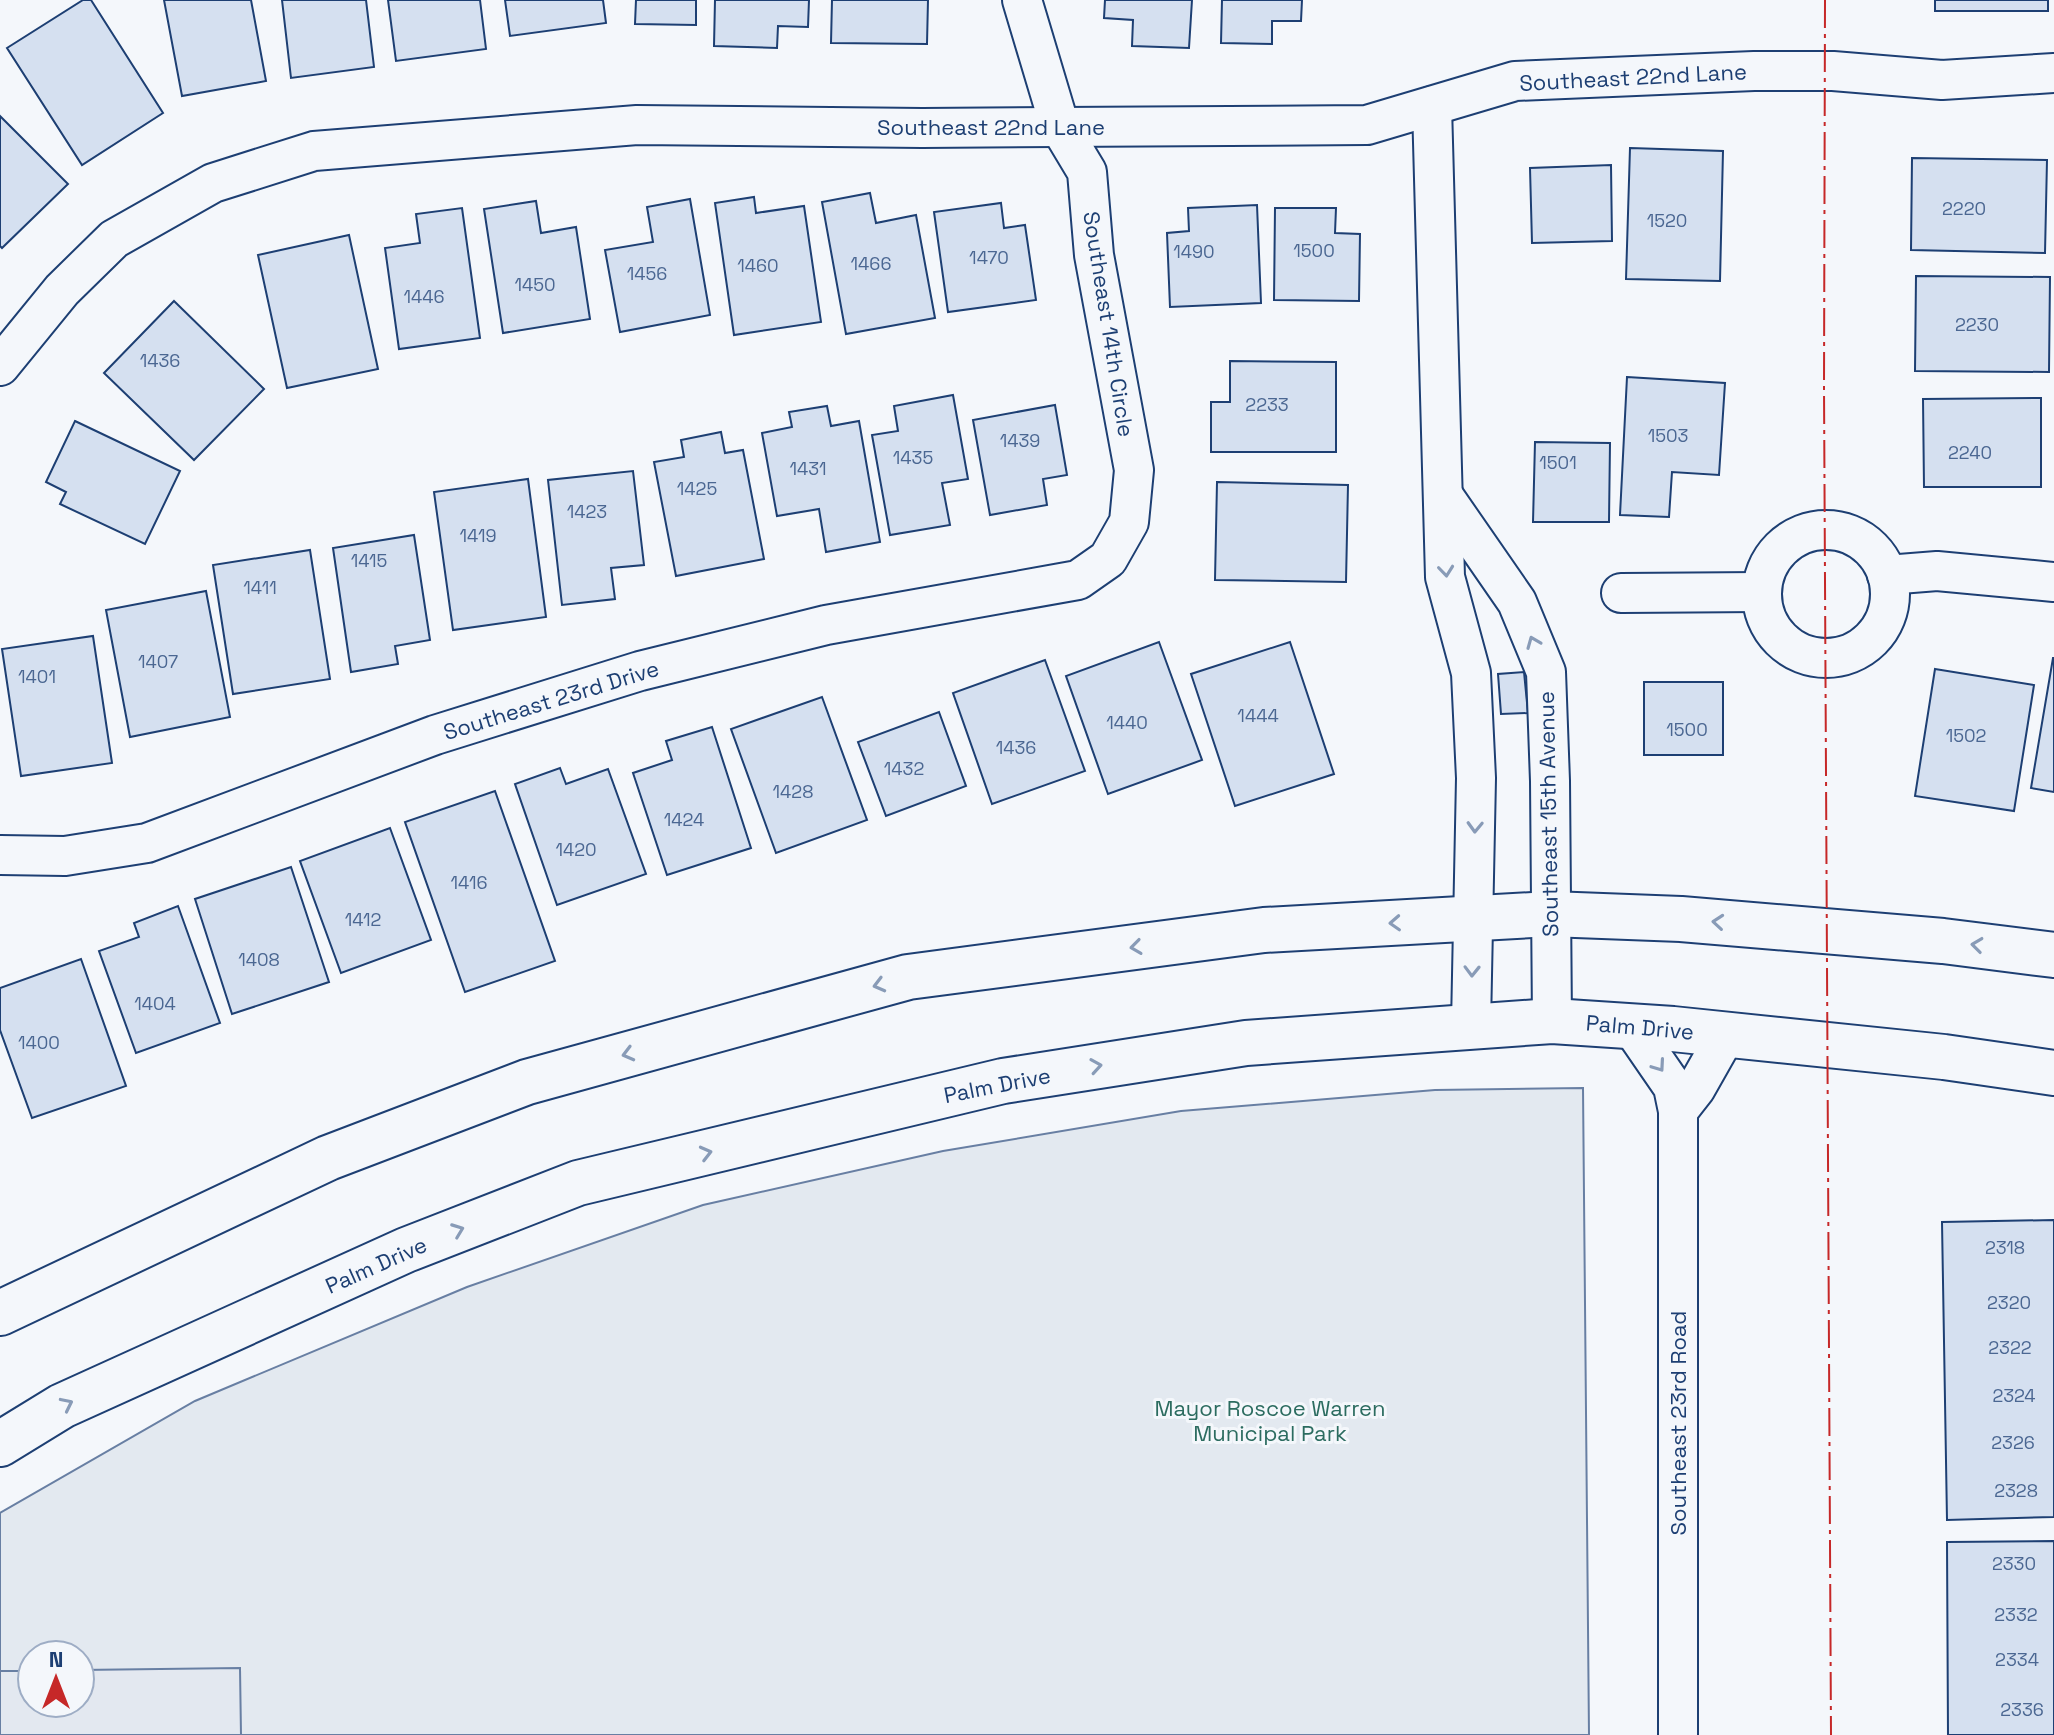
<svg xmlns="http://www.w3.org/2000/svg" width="2054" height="1735" font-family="'Space Grotesk',sans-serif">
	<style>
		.green { fill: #e3e9f0; stroke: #687fa3; stroke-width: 2; fill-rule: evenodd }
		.parking { fill: #e3e8f0; stroke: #687fa3; stroke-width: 2 }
		.building { fill: #d5e0f0; stroke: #1d3f73; stroke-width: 2 }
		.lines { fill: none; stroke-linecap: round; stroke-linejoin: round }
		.minor-casing { stroke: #1d3f73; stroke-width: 42 }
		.secondary-casing { stroke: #1d3f73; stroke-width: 48 }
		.minor { stroke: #f4f7fb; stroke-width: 38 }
		.secondary { stroke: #f4f7fb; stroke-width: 44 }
		.power { stroke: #c62828; stroke-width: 2; stroke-dasharray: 28 6 4 6; stroke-linecap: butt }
		.oneway { stroke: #889bb7 }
		.labels { text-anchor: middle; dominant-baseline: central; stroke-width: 6; stroke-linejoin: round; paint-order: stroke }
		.number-label { font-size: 18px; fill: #4b6792 }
		.street-label { font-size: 22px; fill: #1d3f73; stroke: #f4f7fb }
		.park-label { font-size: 22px; fill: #2c6c60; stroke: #f4f7fb }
	</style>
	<rect width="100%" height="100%" fill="#f4f7fb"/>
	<!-- green -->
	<path class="green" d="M 1583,1088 L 1589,1735 L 0,1735 L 0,1513 L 195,1401 L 467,1287 L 703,1205 L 943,1151 L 1181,1111 L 1435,1090 ZM 32,1655 L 80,1655 L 80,1703 L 32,1703 Z"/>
	<!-- parking -->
	<path class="parking" d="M 240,1668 L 241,1735 L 0,1735 L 0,1671 L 32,1671 L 32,1703 L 80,1703 L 80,1670 Z"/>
	<!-- building -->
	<g class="building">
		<path d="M 83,0 L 91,0 L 163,113 L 82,165 L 7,48 Z"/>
		<path d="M 164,0 L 251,0 L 266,81 L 182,96 Z"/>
		<path d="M 282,0 L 366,0 L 374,67 L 291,78 Z"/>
		<path d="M 388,0 L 480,0 L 486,49 L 396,61 Z"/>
		<path d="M 505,0 L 603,0 L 606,23 L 510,36 Z"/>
		<path d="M 636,0 L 696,0 L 696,25 L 635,24 Z"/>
		<path d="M 715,0 L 809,0 L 808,27 L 778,26 L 777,48 L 714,46 Z"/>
		<path d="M 832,0 L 928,0 L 927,44 L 831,43 Z"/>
		<path d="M 1105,0 L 1192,0 L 1189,48 L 1132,46 L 1133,20 L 1104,18 Z"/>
		<path d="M 1222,0 L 1302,0 L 1301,21 L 1272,21 L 1272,44 L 1221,43 Z"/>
		<rect x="1935" y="0" width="113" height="11"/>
		<path d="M 0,116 L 68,184 L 2,248 L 0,246 Z"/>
		<path d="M 1630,148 L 1723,151 L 1720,281 L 1626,279 Z"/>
		<path d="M 1912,158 L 2047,160 L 2045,253 L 1911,250 Z"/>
		<path d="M 1611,165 L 1612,241 L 1532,243 L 1530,168 Z"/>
		<path d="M 870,193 L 876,223 L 916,215 L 935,318 L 846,334 L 822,202 Z"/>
		<path d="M 754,197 L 756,213 L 804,206 L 821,322 L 734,335 L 715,203 Z"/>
		<path d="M 690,199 L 710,315 L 620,332 L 605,250 L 653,242 L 647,207 Z"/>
		<path d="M 536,201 L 541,233 L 576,227 L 590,319 L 503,333 L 484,209 Z"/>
		<path d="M 1001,203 L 1004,228 L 1025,225 L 1036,300 L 948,312 L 934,212 Z"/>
		<path d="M 1257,205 L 1261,303 L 1170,307 L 1167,233 L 1189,231 L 1188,208 Z"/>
		<path d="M 462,208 L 480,338 L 399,349 L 385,248 L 420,243 L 416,214 Z"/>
		<path d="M 1275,208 L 1336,208 L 1335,233 L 1360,234 L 1359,301 L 1274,300 Z"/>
		<path d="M 349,235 L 378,369 L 287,388 L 258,255 Z"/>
		<path d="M 1916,276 L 2050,277 L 2049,372 L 1915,371 Z"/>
		<path d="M 174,301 L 264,389 L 194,460 L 104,373 Z"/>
		<path d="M 1230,361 L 1336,362 L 1336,452 L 1211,452 L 1211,402 L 1230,402 Z"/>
		<path d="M 1627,377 L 1725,383 L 1719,475 L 1672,472 L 1669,517 L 1620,515 Z"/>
		<path d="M 953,395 L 968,479 L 942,483 L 950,525 L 890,535 L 872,435 L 898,431 L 894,406 Z"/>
		<path d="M 2041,398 L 2041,487 L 1924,487 L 1923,399 Z"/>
		<path d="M 1055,405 L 1067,475 L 1043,479 L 1047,505 L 990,515 L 973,420 Z"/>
		<path d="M 827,406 L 831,426 L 859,421 L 880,542 L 826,552 L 819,509 L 777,516 L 762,433 L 792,427 L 789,412 Z"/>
		<path d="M 75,421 L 180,471 L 145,544 L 60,504 L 66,492 L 46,482 Z"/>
		<path d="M 721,432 L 725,453 L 743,450 L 764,559 L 676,576 L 654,462 L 684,457 L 681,440 Z"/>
		<path d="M 1535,442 L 1610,443 L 1609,522 L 1533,522 Z"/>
		<path d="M 633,471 L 644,565 L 611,568 L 615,599 L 562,605 L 548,480 Z"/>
		<path d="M 528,479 L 546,617 L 453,630 L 434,492 Z"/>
		<path d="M 1217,482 L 1348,485 L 1346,582 L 1215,580 Z"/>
		<path d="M 414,535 L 430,640 L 395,646 L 398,664 L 351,672 L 333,548 Z"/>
		<path d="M 310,550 L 330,679 L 233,694 L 213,565 Z"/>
		<path d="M 206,591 L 230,717 L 130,737 L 106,610 Z"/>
		<path d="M 93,636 L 112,763 L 21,776 L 2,649 Z"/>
		<path d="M 1159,642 L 1202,760 L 1108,794 L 1066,676 Z"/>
		<path d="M 1290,642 L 1334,774 L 1235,806 L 1191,674 Z"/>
		<path d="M 2053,658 L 2054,658 L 2054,792 L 2031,788 Z"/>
		<path d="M 1045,660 L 1085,771 L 992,804 L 953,693 Z"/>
		<path d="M 1935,669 L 2034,685 L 2014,811 L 1915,796 Z"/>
		<path d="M 1524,672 L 1528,713 L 1501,714 L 1498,674 Z"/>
		<rect x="1644" y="682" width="79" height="73"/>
		<path d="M 822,697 L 867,820 L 776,853 L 731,729 Z"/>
		<path d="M 939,712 L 966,786 L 886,816 L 858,742 Z"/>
		<path d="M 712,727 L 751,848 L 667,875 L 633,773 L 672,760 L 666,741 Z"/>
		<path d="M 560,768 L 566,784 L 608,769 L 646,874 L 557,905 L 515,784 Z"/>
		<path d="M 495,791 L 555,961 L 465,992 L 405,822 Z"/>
		<path d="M 390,828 L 431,940 L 341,973 L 300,861 Z"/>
		<path d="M 291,867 L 329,982 L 232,1014 L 195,899 Z"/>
		<path d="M 178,906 L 220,1023 L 136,1053 L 99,951 L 139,937 L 134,923 Z"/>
		<path d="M 81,959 L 126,1086 L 32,1118 L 0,1030 L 0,988 Z"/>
		<path d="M 2054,1220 L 2054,1517 L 1947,1520 L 1942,1222 Z"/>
		<path d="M 2054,1541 L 2054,1735 L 1948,1735 L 1947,1542 Z"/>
	</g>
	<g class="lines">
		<!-- minor casing -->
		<g class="minor-casing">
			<g id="minor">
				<path d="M 1432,106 L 1445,577 L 1471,673 L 1476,778 L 1471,1025"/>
				<path d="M 0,366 L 62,290 L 114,239 L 213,183 L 314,151 L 637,125 L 922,128 L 1367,125 L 1515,81 L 1754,71 L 1833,71 L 1942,80 L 2054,73"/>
				<path d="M 1443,495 L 1517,602 L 1546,672 L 1550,781 L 1552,1021"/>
				<circle cx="1826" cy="594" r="64"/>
				<path d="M 1887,575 L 1937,571 L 2054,582"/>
				<path d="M 1621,593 L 1761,592"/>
				<path d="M 0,855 L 65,856 L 147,843 L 435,735 L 640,671 L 826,625 L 1078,580 L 1108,559 L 1129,522 L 1134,470 L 1094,255 L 1087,172 L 1060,127 L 1022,0"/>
				<path d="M 1631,1026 L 1673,1087 L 1678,1111 L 1678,1735"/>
				<path d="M 1678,1111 L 1696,1088 L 1726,1035"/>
			</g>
		</g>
		<!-- secondary casing -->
		<g class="secondary-casing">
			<g id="secondary">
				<path d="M 0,1313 L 328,1158 L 527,1082 L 908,977 L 1264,930 L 1550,914 L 1681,919 L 1943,941 L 2054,955"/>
				<path d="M 0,1444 L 62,1406 L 406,1250 L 578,1183 L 1003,1081 L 1246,1043 L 1552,1021 L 1673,1029 L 1944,1057 L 2054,1073"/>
			</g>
		</g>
		<!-- minor -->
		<use href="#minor" class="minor"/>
		<!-- secondary -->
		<use href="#secondary" class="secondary"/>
		<!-- power -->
		<path class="power" d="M 1825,0 L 1824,388 L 1831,1735"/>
	</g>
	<!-- one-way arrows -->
	<defs><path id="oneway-chevron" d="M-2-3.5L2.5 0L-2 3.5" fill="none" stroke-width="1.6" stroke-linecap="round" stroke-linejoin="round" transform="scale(2)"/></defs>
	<g class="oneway">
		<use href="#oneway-chevron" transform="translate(1446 571) rotate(84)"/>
		<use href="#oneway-chevron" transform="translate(1533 642) rotate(-112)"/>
		<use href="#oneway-chevron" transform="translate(1475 827) rotate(92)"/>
		<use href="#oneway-chevron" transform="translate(1718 922) rotate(-175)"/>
		<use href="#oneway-chevron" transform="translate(1395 923) rotate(177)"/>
		<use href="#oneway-chevron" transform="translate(1977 945) rotate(-173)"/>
		<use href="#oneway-chevron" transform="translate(1136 947) rotate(172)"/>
		<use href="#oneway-chevron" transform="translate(1472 971) rotate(91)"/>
		<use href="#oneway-chevron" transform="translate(879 985) rotate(165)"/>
		<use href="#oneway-chevron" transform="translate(628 1054) rotate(165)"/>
		<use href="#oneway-chevron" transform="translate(1096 1066) rotate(-9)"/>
		<use href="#oneway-chevron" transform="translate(1659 1066) rotate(55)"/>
		<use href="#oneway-chevron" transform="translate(706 1153) rotate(-14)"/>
		<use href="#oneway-chevron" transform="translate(458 1230) rotate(-21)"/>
		<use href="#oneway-chevron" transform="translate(67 1404) rotate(-26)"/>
	</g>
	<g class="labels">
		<!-- number labels -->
		<g class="number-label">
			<text x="1964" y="208">2220</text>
			<text x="1667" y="220">1520</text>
			<text x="1314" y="250">1500</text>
			<text x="1194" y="251">1490</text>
			<text x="989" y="257">1470</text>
			<text x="871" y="263">1466</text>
			<text x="758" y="265">1460</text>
			<text x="647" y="273">1456</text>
			<text x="535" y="284">1450</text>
			<text x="424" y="296">1446</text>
			<text x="1977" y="324">2230</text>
			<text x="160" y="360">1436</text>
			<text x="1267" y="404">2233</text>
			<text x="1668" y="435">1503</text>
			<text x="1020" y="440">1439</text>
			<text x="1970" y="452">2240</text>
			<text x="913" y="457">1435</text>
			<text x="1558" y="462">1501</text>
			<text x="808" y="468">1431</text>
			<text x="697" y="488">1425</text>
			<text x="587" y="511">1423</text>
			<text x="478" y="535">1419</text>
			<text x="369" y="560">1415</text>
			<text x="260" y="587">1411</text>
			<text x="158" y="661">1407</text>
			<text x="37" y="676">1401</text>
			<text x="1258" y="715">1444</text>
			<text x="1127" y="722">1440</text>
			<text x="1687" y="729">1500</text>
			<text x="1966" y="735">1502</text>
			<text x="1016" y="747">1436</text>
			<text x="904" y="768">1432</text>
			<text x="793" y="791">1428</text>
			<text x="684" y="819">1424</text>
			<text x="576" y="849">1420</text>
			<text x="469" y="882">1416</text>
			<text x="363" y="919">1412</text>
			<text x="259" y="959">1408</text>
			<text x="155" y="1003">1404</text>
			<text x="39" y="1042">1400</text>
			<text x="2005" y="1247">2318</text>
			<text x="2009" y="1302">2320</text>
			<text x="2010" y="1347">2322</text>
			<text x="2014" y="1395">2324</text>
			<text x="2013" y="1442">2326</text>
			<text x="2016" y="1490">2328</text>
			<text x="2014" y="1563">2330</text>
			<text x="2016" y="1614">2332</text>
			<text x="2017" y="1659">2334</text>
			<text x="2022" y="1709">2336</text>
		</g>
		<!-- street labels -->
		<g class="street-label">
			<text transform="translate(1633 77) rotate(-3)">Southeast 22nd Lane</text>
			<text x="991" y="127">Southeast 22nd Lane</text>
			<text transform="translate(1109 324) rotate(81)">Southeast 14th Circle</text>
			<text transform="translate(551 700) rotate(-17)">Southeast 23rd Drive</text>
			<text transform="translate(1548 814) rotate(-91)">Southeast 15th Avenue</text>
			<text transform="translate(1640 1027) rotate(5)">Palm Drive</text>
			<text transform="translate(997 1085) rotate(-11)">Palm Drive</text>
			<text transform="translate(376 1265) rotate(-24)">Palm Drive</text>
			<text transform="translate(1678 1423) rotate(-90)">Southeast 23rd Road</text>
		</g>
		<!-- park labels -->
		<g class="park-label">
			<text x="1270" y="1408">Mayor Roscoe Warren<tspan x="1270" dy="25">Municipal Park</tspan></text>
		</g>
	</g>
	<!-- north arrow -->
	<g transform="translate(56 1679)"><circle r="38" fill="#f4f7fb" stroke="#9eadc5" stroke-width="2"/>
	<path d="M0-6L14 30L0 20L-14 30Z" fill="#c62828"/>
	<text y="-12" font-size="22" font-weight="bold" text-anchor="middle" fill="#1d3f73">N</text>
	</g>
</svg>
